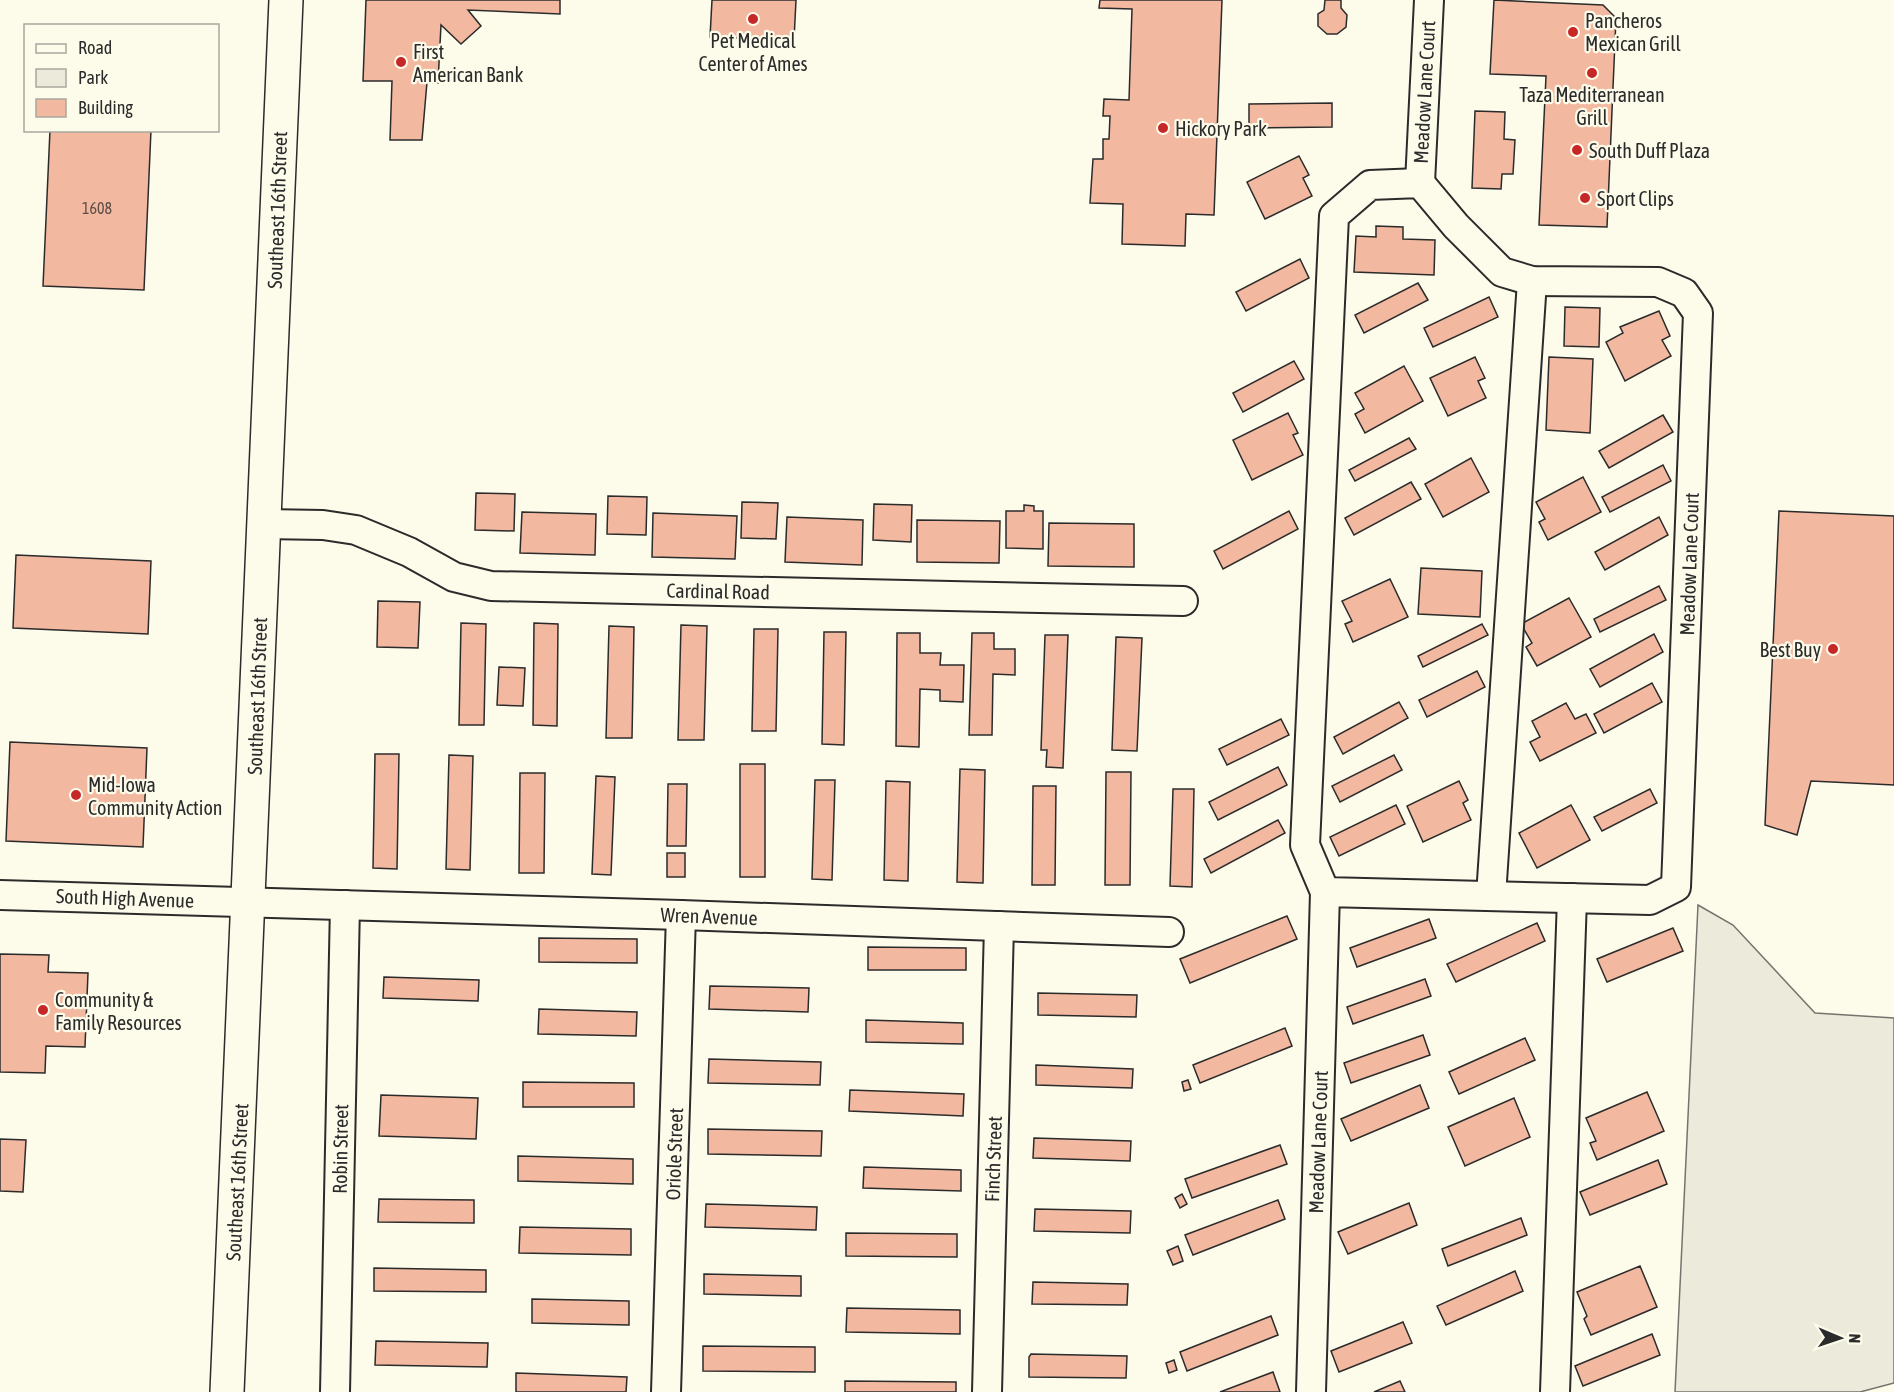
<svg xmlns="http://www.w3.org/2000/svg" width="1894" height="1392" font-family="'Asap Condensed',sans-serif">
	<style>
		.green { fill: #ecebdb; stroke: #74746e; stroke-width: 1.5 }
		.building { fill: #f2b8a0; stroke: #2b2b2b; stroke-width: 1.5 }
		.lines { fill: none; stroke-linecap: round; stroke-linejoin: round }
		.street-casing { stroke: #2b2b2b; stroke-width: 32 }
		.secondary-casing { stroke: #2b2b2b; stroke-width: 36 }
		.street { stroke: #fdfbea; stroke-width: 28 }
		.secondary { stroke: #fdfbea; stroke-width: 33 }
		.poi-dot { fill: #c62828; stroke: #fdfbea; stroke-width: 2 }
		.labels { text-anchor: middle; dominant-baseline: central; stroke-width: 4.5; stroke-linejoin: round; paint-order: stroke }
		.number-label { font-size: 16px; fill: #5d4e48 }
		.poi-label { font-size: 20px; fill: #2b2b2b; stroke: #fdfbea; text-anchor: start }
		.street-label { font-size: 20px; fill: #2b2b2b; stroke: #fdfbea }
	</style>
	<rect width="100%" height="100%" fill="#fdfbea"/>
	<!-- green -->
	<path class="green" d="M 1698,905 L 1733,925 L 1815,1013 L 1894,1018 L 1894,1383 L 1860,1392 L 1675,1392 Z"/>
	<!-- building -->
	<g class="building">
		<path d="M 366,0 L 560,0 L 560,14 L 468,10 L 481,26 L 461,44 L 441,25 L 438,83 L 427,82 L 422,140 L 390,140 L 392,81 L 363,81 Z"/>
		<path d="M 712,0 L 796,0 L 794,40 L 710,37 Z"/>
		<path d="M 1100,0 L 1222,0 L 1214,215 L 1186,214 L 1185,246 L 1122,244 L 1123,204 L 1090,203 L 1093,159 L 1103,159 L 1103,139 L 1109,139 L 1110,116 L 1103,116 L 1104,99 L 1129,100 L 1132,9 L 1099,8 Z"/>
		<path d="M 1325,0 L 1341,0 L 1341,8 L 1347,15 L 1346,27 L 1337,34 L 1327,34 L 1318,26 L 1318,14 L 1324,10 Z"/>
		<path d="M 1494,0 L 1603,5 L 1616,18 L 1607,227 L 1539,225 L 1546,76 L 1490,74 Z"/>
		<path d="M 1332,103 L 1332,127 L 1249,128 L 1249,104 Z"/>
		<path d="M 1475,111 L 1505,112 L 1504,139 L 1515,140 L 1513,174 L 1502,174 L 1501,189 L 1472,188 Z"/>
		<path d="M 50,130 L 151,130 L 144,290 L 43,286 Z"/>
		<path d="M 1299,156 L 1309,175 L 1303,178 L 1312,196 L 1265,219 L 1247,182 Z"/>
		<path d="M 1376,226 L 1403,227 L 1403,239 L 1435,240 L 1434,275 L 1354,272 L 1356,236 L 1376,237 Z"/>
		<path d="M 1300,259 L 1309,278 L 1246,311 L 1236,292 Z"/>
		<path d="M 1418,283 L 1428,300 L 1364,333 L 1355,315 Z"/>
		<path d="M 1489,297 L 1498,317 L 1433,347 L 1424,328 Z"/>
		<path d="M 1565,307 L 1600,308 L 1599,347 L 1564,346 Z"/>
		<path d="M 1659,311 L 1670,336 L 1662,340 L 1671,356 L 1625,381 L 1606,342 L 1623,333 L 1620,327 Z"/>
		<path d="M 1475,357 L 1485,378 L 1478,381 L 1486,398 L 1448,416 L 1430,378 Z"/>
		<path d="M 1549,357 L 1593,359 L 1590,433 L 1546,430 Z"/>
		<path d="M 1294,361 L 1304,379 L 1243,412 L 1233,393 Z"/>
		<path d="M 1404,366 L 1423,401 L 1365,433 L 1355,414 L 1364,409 L 1355,393 Z"/>
		<path d="M 1288,413 L 1298,433 L 1293,435 L 1303,455 L 1252,480 L 1233,440 Z"/>
		<path d="M 1663,415 L 1673,432 L 1609,468 L 1599,451 Z"/>
		<path d="M 1409,438 L 1416,449 L 1355,481 L 1349,470 Z"/>
		<path d="M 1471,458 L 1489,492 L 1443,517 L 1425,484 Z"/>
		<path d="M 1663,465 L 1671,481 L 1610,512 L 1602,497 Z"/>
		<path d="M 1583,477 L 1601,512 L 1548,540 L 1539,522 L 1545,519 L 1536,502 Z"/>
		<path d="M 1411,482 L 1421,499 L 1354,535 L 1345,518 Z"/>
		<path d="M 476,493 L 515,494 L 514,531 L 475,530 Z"/>
		<path d="M 608,496 L 647,497 L 646,535 L 607,534 Z"/>
		<path d="M 742,502 L 778,503 L 776,539 L 741,538 Z"/>
		<path d="M 874,504 L 912,505 L 911,542 L 873,540 Z"/>
		<path d="M 1024,505 L 1034,506 L 1034,511 L 1043,511 L 1043,549 L 1006,548 L 1006,511 L 1024,511 Z"/>
		<path d="M 1289,511 L 1298,529 L 1223,569 L 1214,551 Z"/>
		<path d="M 1779,511 L 1894,516 L 1894,785 L 1811,781 L 1797,835 L 1765,825 Z"/>
		<path d="M 522,512 L 596,514 L 595,555 L 520,553 Z"/>
		<path d="M 653,513 L 737,516 L 735,559 L 652,557 Z"/>
		<path d="M 787,517 L 863,520 L 862,565 L 785,562 Z"/>
		<path d="M 1659,517 L 1668,535 L 1605,570 L 1595,552 Z"/>
		<path d="M 917,520 L 1000,521 L 999,563 L 917,562 Z"/>
		<path d="M 1049,523 L 1134,524 L 1134,567 L 1048,566 Z"/>
		<path d="M 16,555 L 151,561 L 148,634 L 13,628 Z"/>
		<path d="M 1421,568 L 1482,571 L 1480,617 L 1418,614 Z"/>
		<path d="M 1390,579 L 1408,617 L 1353,642 L 1345,624 L 1352,621 L 1342,601 Z"/>
		<path d="M 1659,586 L 1666,600 L 1600,632 L 1594,619 Z"/>
		<path d="M 1569,598 L 1591,637 L 1537,666 L 1526,647 L 1532,643 L 1521,624 Z"/>
		<path d="M 378,601 L 420,602 L 418,648 L 377,647 Z"/>
		<path d="M 461,623 L 486,624 L 484,725 L 459,725 Z"/>
		<path d="M 534,623 L 558,624 L 557,726 L 533,725 Z"/>
		<path d="M 1482,624 L 1488,635 L 1423,667 L 1418,656 Z"/>
		<path d="M 681,625 L 707,626 L 704,740 L 678,740 Z"/>
		<path d="M 609,626 L 634,627 L 632,738 L 606,738 Z"/>
		<path d="M 754,629 L 778,629 L 776,731 L 752,731 Z"/>
		<path d="M 824,632 L 846,632 L 844,745 L 822,744 Z"/>
		<path d="M 897,633 L 920,633 L 920,653 L 941,653 L 940,665 L 964,665 L 963,702 L 940,701 L 940,690 L 920,689 L 919,747 L 896,746 Z"/>
		<path d="M 972,633 L 994,633 L 994,649 L 1015,649 L 1015,675 L 993,674 L 992,735 L 969,735 Z"/>
		<path d="M 1654,634 L 1663,652 L 1600,687 L 1590,669 Z"/>
		<path d="M 1045,635 L 1068,635 L 1063,768 L 1046,767 L 1047,750 L 1041,750 Z"/>
		<path d="M 1116,637 L 1142,638 L 1137,751 L 1112,750 Z"/>
		<path d="M 499,667 L 525,668 L 523,706 L 497,705 Z"/>
		<path d="M 1477,671 L 1485,687 L 1427,717 L 1419,700 Z"/>
		<path d="M 1652,683 L 1662,702 L 1604,733 L 1594,714 Z"/>
		<path d="M 1399,702 L 1408,718 L 1343,754 L 1334,737 Z"/>
		<path d="M 1566,703 L 1575,719 L 1586,714 L 1596,733 L 1540,761 L 1530,742 L 1540,737 L 1532,721 Z"/>
		<path d="M 1281,719 L 1289,735 L 1227,765 L 1219,749 Z"/>
		<path d="M 10,742 L 147,748 L 143,847 L 6,841 Z"/>
		<path d="M 375,754 L 399,754 L 397,869 L 373,868 Z"/>
		<path d="M 449,755 L 473,756 L 470,870 L 446,869 Z"/>
		<path d="M 1394,755 L 1402,770 L 1340,802 L 1332,786 Z"/>
		<rect x="740" y="764" width="25" height="113"/>
		<path d="M 1278,767 L 1287,785 L 1218,820 L 1209,802 Z"/>
		<path d="M 960,769 L 985,770 L 983,883 L 957,882 Z"/>
		<path d="M 1106,772 L 1131,772 L 1130,885 L 1105,885 Z"/>
		<path d="M 520,773 L 545,773 L 544,873 L 519,873 Z"/>
		<path d="M 596,776 L 615,777 L 611,875 L 592,874 Z"/>
		<path d="M 815,780 L 835,780 L 832,880 L 812,879 Z"/>
		<path d="M 886,781 L 910,782 L 908,881 L 884,880 Z"/>
		<path d="M 1459,781 L 1468,800 L 1463,803 L 1471,820 L 1423,842 L 1407,806 Z"/>
		<path d="M 668,784 L 687,784 L 686,846 L 667,846 Z"/>
		<path d="M 1033,786 L 1056,786 L 1055,885 L 1032,885 Z"/>
		<path d="M 1173,789 L 1194,789 L 1192,887 L 1170,886 Z"/>
		<path d="M 1650,789 L 1657,803 L 1602,831 L 1594,817 Z"/>
		<path d="M 1396,805 L 1405,824 L 1339,856 L 1330,837 Z"/>
		<path d="M 1571,805 L 1590,840 L 1537,868 L 1519,833 Z"/>
		<path d="M 1278,820 L 1285,833 L 1211,873 L 1204,859 Z"/>
		<rect x="667" y="853" width="18" height="24"/>
		<path d="M 1287,916 L 1297,939 L 1190,983 L 1180,959 Z"/>
		<path d="M 1429,919 L 1436,938 L 1357,967 L 1350,948 Z"/>
		<path d="M 1537,923 L 1545,941 L 1456,982 L 1447,964 Z"/>
		<path d="M 1673,928 L 1683,951 L 1607,982 L 1597,959 Z"/>
		<path d="M 539,938 L 637,939 L 637,963 L 539,962 Z"/>
		<path d="M 868,947 L 966,948 L 966,970 L 868,970 Z"/>
		<path d="M 0,954 L 49,955 L 48,972 L 88,973 L 85,1047 L 46,1046 L 45,1073 L 0,1072 Z"/>
		<path d="M 384,977 L 479,980 L 478,1001 L 383,998 Z"/>
		<path d="M 1425,979 L 1431,996 L 1353,1024 L 1347,1007 Z"/>
		<path d="M 710,986 L 809,988 L 808,1012 L 709,1009 Z"/>
		<path d="M 1038,993 L 1137,995 L 1136,1017 L 1038,1015 Z"/>
		<path d="M 539,1009 L 637,1012 L 636,1036 L 538,1034 Z"/>
		<path d="M 866,1020 L 963,1023 L 963,1044 L 866,1042 Z"/>
		<path d="M 1285,1028 L 1292,1046 L 1200,1083 L 1193,1065 Z"/>
		<path d="M 1423,1035 L 1430,1055 L 1351,1083 L 1344,1063 Z"/>
		<path d="M 1525,1038 L 1535,1060 L 1459,1094 L 1449,1072 Z"/>
		<path d="M 709,1059 L 821,1062 L 820,1085 L 708,1083 Z"/>
		<path d="M 1036,1065 L 1133,1069 L 1132,1088 L 1036,1085 Z"/>
		<path d="M 1188,1080 L 1191,1089 L 1184,1091 L 1182,1082 Z"/>
		<path d="M 523,1082 L 634,1083 L 634,1107 L 523,1107 Z"/>
		<path d="M 1420,1085 L 1429,1108 L 1351,1141 L 1341,1119 Z"/>
		<path d="M 850,1090 L 964,1094 L 963,1116 L 849,1111 Z"/>
		<path d="M 1647,1092 L 1664,1131 L 1597,1160 L 1590,1143 L 1596,1141 L 1586,1118 Z"/>
		<path d="M 381,1095 L 478,1098 L 476,1139 L 379,1136 Z"/>
		<path d="M 1514,1098 L 1530,1137 L 1465,1166 L 1448,1127 Z"/>
		<path d="M 708,1129 L 822,1131 L 821,1156 L 708,1154 Z"/>
		<path d="M 1034,1138 L 1131,1141 L 1130,1161 L 1033,1158 Z"/>
		<path d="M 0,1139 L 26,1140 L 23,1192 L 0,1191 Z"/>
		<path d="M 1280,1145 L 1287,1164 L 1192,1198 L 1185,1179 Z"/>
		<path d="M 518,1156 L 633,1159 L 633,1184 L 518,1181 Z"/>
		<path d="M 1658,1160 L 1667,1184 L 1590,1215 L 1580,1192 Z"/>
		<path d="M 864,1167 L 961,1170 L 961,1191 L 863,1188 Z"/>
		<path d="M 1182,1194 L 1187,1204 L 1180,1208 L 1175,1198 Z"/>
		<path d="M 379,1199 L 474,1200 L 474,1223 L 378,1222 Z"/>
		<path d="M 1278,1200 L 1285,1219 L 1193,1255 L 1185,1235 Z"/>
		<path d="M 1409,1203 L 1417,1225 L 1348,1254 L 1338,1232 Z"/>
		<path d="M 706,1204 L 817,1207 L 816,1230 L 705,1227 Z"/>
		<path d="M 1035,1209 L 1131,1211 L 1130,1233 L 1034,1231 Z"/>
		<path d="M 1521,1218 L 1527,1235 L 1448,1266 L 1442,1249 Z"/>
		<path d="M 520,1227 L 631,1229 L 631,1255 L 519,1253 Z"/>
		<path d="M 846,1233 L 957,1234 L 957,1257 L 846,1256 Z"/>
		<path d="M 1178,1246 L 1183,1261 L 1173,1265 L 1167,1251 Z"/>
		<path d="M 1640,1266 L 1657,1307 L 1591,1335 L 1584,1319 L 1587,1316 L 1577,1292 Z"/>
		<path d="M 374,1268 L 486,1270 L 486,1292 L 374,1291 Z"/>
		<path d="M 1515,1271 L 1523,1291 L 1446,1325 L 1437,1306 Z"/>
		<path d="M 704,1274 L 801,1276 L 801,1296 L 704,1294 Z"/>
		<path d="M 1033,1282 L 1128,1284 L 1127,1305 L 1032,1304 Z"/>
		<path d="M 532,1299 L 629,1301 L 629,1325 L 532,1323 Z"/>
		<path d="M 847,1308 L 960,1310 L 960,1334 L 846,1332 Z"/>
		<path d="M 1271,1316 L 1278,1335 L 1187,1371 L 1180,1352 Z"/>
		<path d="M 1403,1322 L 1412,1343 L 1339,1372 L 1331,1351 Z"/>
		<path d="M 1652,1334 L 1660,1355 L 1583,1386 L 1575,1366 Z"/>
		<path d="M 376,1341 L 488,1343 L 487,1367 L 375,1365 Z"/>
		<path d="M 703,1346 L 815,1347 L 815,1372 L 703,1371 Z"/>
		<path d="M 1031,1354 L 1127,1356 L 1126,1378 L 1029,1377 L 1029,1357 Z"/>
		<path d="M 1174,1360 L 1177,1370 L 1169,1373 L 1166,1363 Z"/>
		<path d="M 1273,1372 L 1280,1392 L 1220,1392 Z"/>
		<path d="M 516,1373 L 627,1377 L 626,1392 L 516,1392 Z"/>
		<path d="M 845,1381 L 956,1382 L 956,1392 L 845,1392 Z"/>
		<path d="M 1400,1381 L 1405,1392 L 1374,1392 Z"/>
	</g>
	<g class="lines">
		<!-- street casing -->
		<g class="street-casing">
			<g id="street">
				<path d="M 1420,183 L 1429,0"/>
				<path d="M 264,524 L 323,525 L 356,530 L 409,552 L 454,577 L 491,586 L 1183,601"/>
				<path d="M 0,895 L 681,915 L 1169,932"/>
				<path d="M 1491,896 L 1532,281"/>
				<path d="M 335,1392 L 345,905"/>
				<path d="M 666,1392 L 681,915"/>
				<path d="M 987,1392 L 999,926"/>
				<path d="M 1311,1392 L 1325,892 L 1305,845 L 1334,216 L 1370,185 L 1420,183 L 1456,226 L 1502,272 L 1532,281 L 1658,282 L 1684,293 L 1698,313 L 1676,887 L 1650,900 L 1325,892"/>
				<path d="M 1555,1392 L 1572,898"/>
			</g>
		</g>
		<!-- secondary casing -->
		<g class="secondary-casing">
			<path id="secondary" d="M 227,1392 L 286,0"/>
		</g>
		<!-- street -->
		<use href="#street" class="street"/>
		<!-- secondary -->
		<use href="#secondary" class="secondary"/>
	</g>
	<!-- markers -->
	<g class="poi-dot">
		<circle cx="753" cy="19" r="6"/>
		<circle cx="1573" cy="32" r="6"/>
		<circle cx="401" cy="62" r="6"/>
		<circle cx="1592" cy="73" r="6"/>
		<circle cx="1163" cy="128" r="6"/>
		<circle cx="1577" cy="150" r="6"/>
		<circle cx="1585" cy="198" r="6"/>
		<circle cx="1833" cy="649" r="6"/>
		<circle cx="76" cy="795" r="6"/>
		<circle cx="43" cy="1010" r="6"/>
	</g>
	<g class="labels">
		<!-- number labels -->
		<g class="number-label">
			<text x="97" y="208">1608</text>
		</g>
		<!-- poi labels -->
		<g class="poi-label">
			<text x="1585" y="20">Pancheros<tspan x="1585" dy="23">Mexican Grill</tspan></text>
			<text x="753" y="40" text-anchor="middle">Pet Medical<tspan x="753" dy="23">Center of Ames</tspan></text>
			<text x="413" y="51">First<tspan x="413" dy="23">American Bank</tspan></text>
			<text x="1592" y="94" text-anchor="middle">Taza Mediterranean<tspan x="1592" dy="23">Grill</tspan></text>
			<text x="1175" y="128">Hickory Park</text>
			<text x="1589" y="150">South Duff Plaza</text>
			<text x="1597" y="198">Sport Clips</text>
			<text x="1821" y="649" text-anchor="end">Best Buy</text>
			<text x="88" y="784">Mid-Iowa<tspan x="88" dy="23">Community Action</tspan></text>
			<text x="55" y="999">Community &amp;<tspan x="55" dy="23">Family Resources</tspan></text>
		</g>
		<!-- street labels -->
		<g class="street-label">
			<text transform="translate(1424 92) rotate(-87)">Meadow Lane Court</text>
			<text transform="translate(277 210) rotate(-88)">Southeast 16th Street</text>
			<text transform="translate(1689 564) rotate(-88)">Meadow Lane Court</text>
			<text transform="translate(718 591) rotate(1)">Cardinal Road</text>
			<text transform="translate(257 696) rotate(-88)">Southeast 16th Street</text>
			<text transform="translate(125 898) rotate(2)">South High Avenue</text>
			<text transform="translate(709 916) rotate(2)">Wren Avenue</text>
			<text transform="translate(1318 1142) rotate(-88)">Meadow Lane Court</text>
			<text transform="translate(340 1149) rotate(-89)">Robin Street</text>
			<text transform="translate(674 1154) rotate(-88)">Oriole Street</text>
			<text transform="translate(993 1159) rotate(-88)">Finch Street</text>
			<text transform="translate(237 1182) rotate(-87)">Southeast 16th Street</text>
		</g>
	</g>
	<!-- legend -->
	<rect x="24" y="24" width="195" height="108" fill="#fdfbea" stroke="#a9a89e" stroke-width="1.5"/>
	<rect x="36" y="44" width="30" height="9" fill="#fdfbea" stroke="#a9a89e" stroke-width="1.5"/>
	<text x="78" y="54" font-size="18" fill="#2b2b2b">Road</text>
	<rect x="36" y="69" width="30" height="18" fill="#ecebdb" stroke="#a9a89e" stroke-width="1.5"/>
	<text x="78" y="84" font-size="18" fill="#2b2b2b">Park</text>
	<rect x="36" y="99" width="30" height="18" fill="#f2b8a0" stroke="#a9a89e" stroke-width="1.5"/>
	<text x="78" y="114" font-size="18" fill="#2b2b2b">Building</text>
	<!-- north arrow -->
	<g transform="translate(1840 1338) rotate(92)" stroke="#fdfbea" stroke-width="4.5" paint-order="stroke">
	<path d="M0-4.5L10 22L0 15L-10 22Z" fill="#2b2b2b"/>
	<text y="-9" font-size="16" font-weight="bold" text-anchor="middle" fill="#2b2b2b">N</text>
	</g>
</svg>
